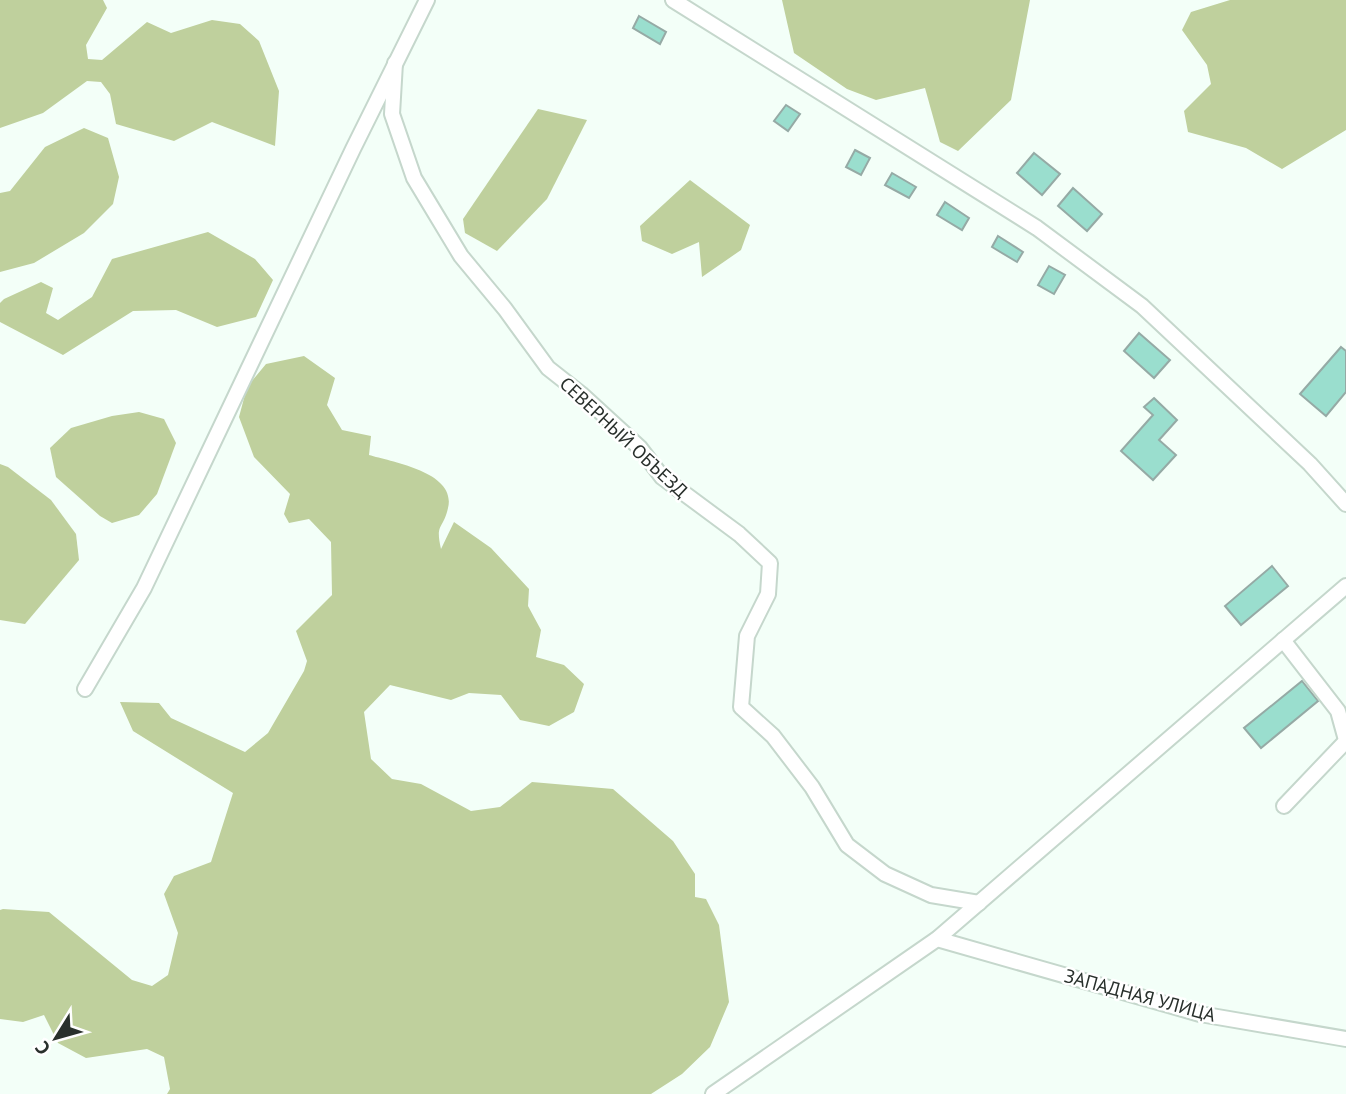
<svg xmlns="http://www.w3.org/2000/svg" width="1346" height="1094" font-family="'PT Sans',sans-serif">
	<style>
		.forest { fill: #bfd09d }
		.building { fill: #9adece; stroke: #95aaa5; stroke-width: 2 }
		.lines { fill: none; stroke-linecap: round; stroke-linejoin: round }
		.minor-casing { stroke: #c5d7cc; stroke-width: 18 }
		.minor { stroke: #fff; stroke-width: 14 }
		.labels { text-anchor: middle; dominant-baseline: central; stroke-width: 5; stroke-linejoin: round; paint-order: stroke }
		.street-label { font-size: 19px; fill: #29302c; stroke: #fff }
	</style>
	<rect width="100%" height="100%" fill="#f3fff8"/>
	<!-- forest -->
	<g class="forest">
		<path d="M 0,0 L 103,0 L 107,8 L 86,45 L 88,59 L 102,60 L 147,22 L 171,33 L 212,20 L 240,24 L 259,41 L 279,91 L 275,146 L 212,122 L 174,141 L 116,124 L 110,94 L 101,82 L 87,81 L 43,113 L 0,128 Z"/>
		<path d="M 782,0 L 1030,0 L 1011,100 L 958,151 L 940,142 L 925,88 L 876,100 L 847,89 L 794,53 Z"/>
		<path d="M 1230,0 L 1346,0 L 1346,130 L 1282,169 L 1246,148 L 1188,132 L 1184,111 L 1211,84 L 1207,65 L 1182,30 L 1191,12 Z"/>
		<path d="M 538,109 L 587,120 L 547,199 L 497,251 L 465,233 L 463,219 Z"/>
		<path d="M 84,128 L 108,138 L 119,177 L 113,204 L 84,233 L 34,263 L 0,272 L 0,193 L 10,191 L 45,147 Z"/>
		<path d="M 690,180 L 750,225 L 741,250 L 702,277 L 699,242 L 672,254 L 642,241 L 640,226 Z"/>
		<path d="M 208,232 L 255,259 L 273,280 L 256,317 L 217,327 L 176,310 L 133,311 L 63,355 L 0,322 L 0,303 L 4,299 L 41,282 L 53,288 L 46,313 L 58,320 L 92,297 L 112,259 Z"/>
		<path d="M 304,356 L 335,378 L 327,405 L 342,430 L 371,436 L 369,455 C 392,462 457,472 448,508 C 443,530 435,523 441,549 L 454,522 L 491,548 L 529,589 L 528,606 L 541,630 L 536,657 L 564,665 L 584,684 L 574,712 L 549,726 L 520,720 L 501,695 L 469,693 L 451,700 L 390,685 L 364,712 L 371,759 L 392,779 L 421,784 L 471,811 L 500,807 L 532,782 L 613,789 L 673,841 L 695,874 L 695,897 L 706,899 L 719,925 L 729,1002 L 710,1047 L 682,1074 L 651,1094 L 167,1094 L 170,1089 L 164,1057 L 147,1049 L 86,1058 L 58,1043 L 44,1015 L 23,1022 L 0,1019 L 0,910 L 3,909 L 49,912 L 132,980 L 152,986 L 168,975 L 178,933 L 164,894 L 174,876 L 211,862 L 233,793 L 133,731 L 120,702 L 159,703 L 171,718 L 245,752 L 268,733 L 304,671 L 307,661 L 296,631 L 332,595 L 331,542 L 309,519 L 289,523 L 284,514 L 290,494 L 254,457 L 239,417 L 247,387 L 266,364 Z"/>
		<path d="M 139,412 L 164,419 L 176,443 L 157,494 L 139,515 L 112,523 L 100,516 L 56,477 L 50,448 L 71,428 L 112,416 Z"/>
		<path d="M 0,464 L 8,467 L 51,500 L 76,534 L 79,560 L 25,624 L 0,620 Z"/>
	</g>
	<!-- building -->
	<g class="building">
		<path d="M 639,16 L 666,32 L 660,44 L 633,28 Z"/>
		<path d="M 786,105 L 800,114 L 788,131 L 774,121 Z"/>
		<path d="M 855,150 L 870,158 L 861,175 L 846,167 Z"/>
		<path d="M 1034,153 L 1060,174 L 1042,195 L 1017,173 Z"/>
		<path d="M 892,173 L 916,187 L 909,198 L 885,185 Z"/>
		<path d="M 1073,188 L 1102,214 L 1087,231 L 1058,206 Z"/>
		<path d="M 945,202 L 969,218 L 962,230 L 937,215 Z"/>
		<path d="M 998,236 L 1023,252 L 1017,262 L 992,247 Z"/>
		<path d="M 1049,266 L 1065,275 L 1054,294 L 1038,285 Z"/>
		<path d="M 1139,333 L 1170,360 L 1154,378 L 1124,351 Z"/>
		<path d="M 1341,347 L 1346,351 L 1346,392 L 1326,416 L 1300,394 Z"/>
		<path d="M 1154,398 L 1177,420 L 1159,440 L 1176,455 L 1153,480 L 1121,451 L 1153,415 L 1144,407 Z"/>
		<path d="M 1272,566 L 1288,586 L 1241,625 L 1225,606 Z"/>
		<path d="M 1302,681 L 1318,701 L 1261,748 L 1244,728 Z"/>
	</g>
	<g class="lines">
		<!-- minor casing -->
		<g class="minor-casing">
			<g id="minor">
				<path d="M 673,0 L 1037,228 L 1142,306 L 1310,464 L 1346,504"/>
				<path d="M 395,63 L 392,114 L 414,178 L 461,256 L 505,309 L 548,368 L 581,394 L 640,448 L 662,477 L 739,534 L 770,563 L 768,594 L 747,636 L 741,707 L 773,736 L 812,787 L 847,845 L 885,874 L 931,895 L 979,903"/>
				<path d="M 1283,640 L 1338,711 L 1346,740"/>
				<path d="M 85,689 L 144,588 L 353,149 L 427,0"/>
				<path d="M 1284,806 L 1346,741"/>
				<path d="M 937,939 L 1200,1014 L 1346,1039"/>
				<path d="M 713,1094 L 937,939 L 1346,586"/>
			</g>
		</g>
		<!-- minor -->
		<use href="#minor" class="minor"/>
	</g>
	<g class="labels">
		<!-- street labels -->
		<g class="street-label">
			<text transform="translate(624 437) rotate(43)">СЕВЕРНЫЙ ОБЪЕЗД</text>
			<text transform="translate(1140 995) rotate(15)">ЗАПАДНАЯ УЛИЦА</text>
		</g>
	</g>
	<!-- north arrow -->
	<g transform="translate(56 1038) rotate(233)" stroke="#ffffff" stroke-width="5" paint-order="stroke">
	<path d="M0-5L12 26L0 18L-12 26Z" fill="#29302c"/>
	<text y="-10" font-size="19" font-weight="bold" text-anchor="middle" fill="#29302c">С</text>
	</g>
</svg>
